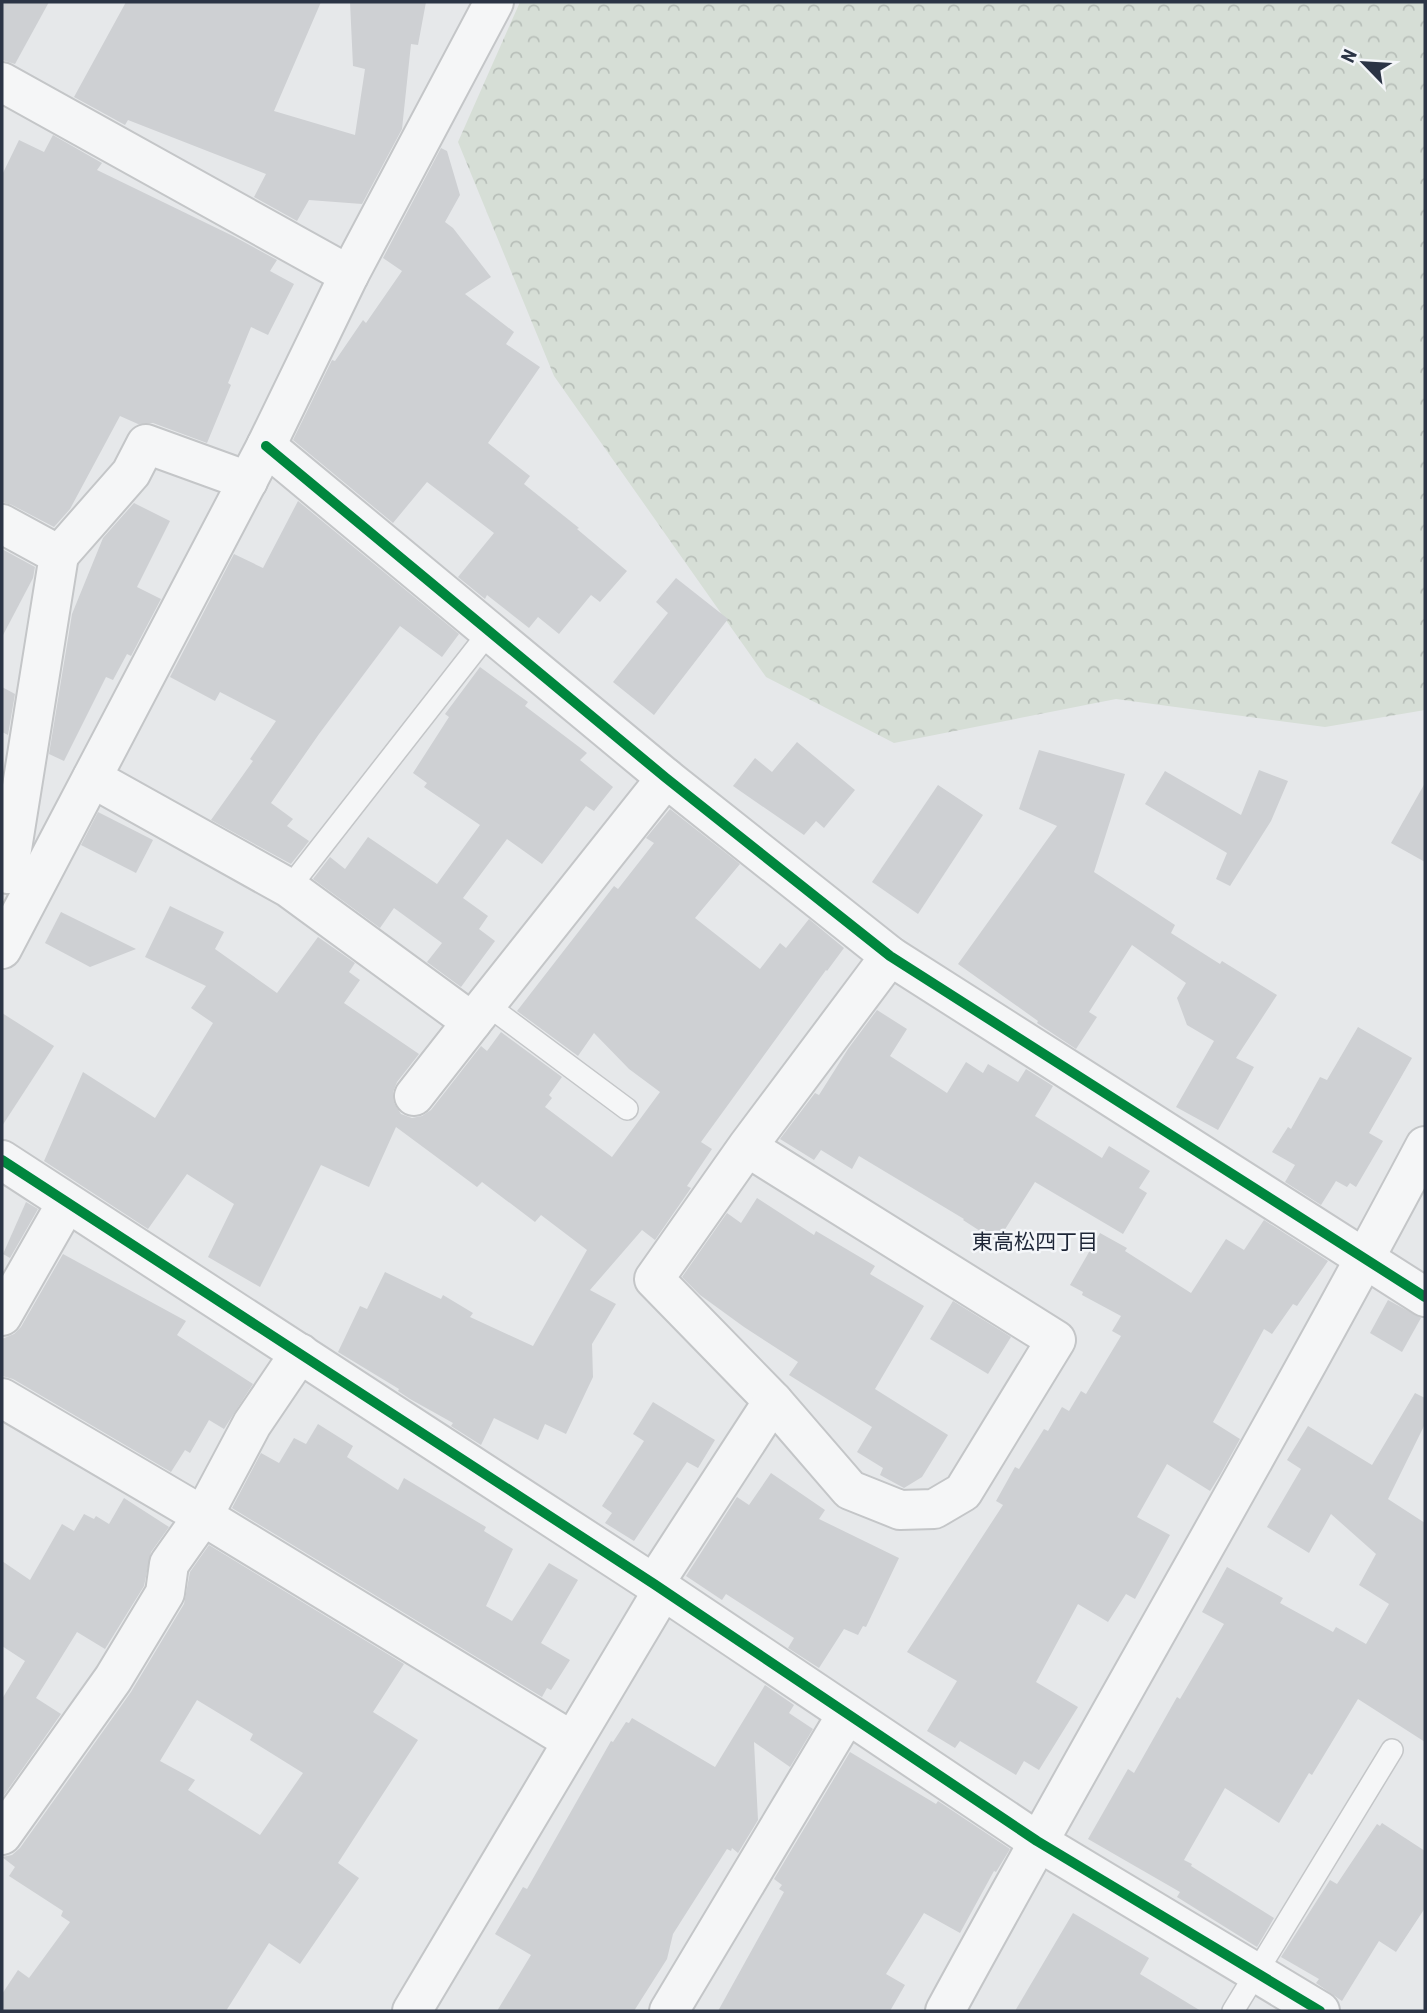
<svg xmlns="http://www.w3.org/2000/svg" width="1427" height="2013" font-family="'Roboto Condensed','Noto Sans JP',sans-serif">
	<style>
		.forest { fill: url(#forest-crowns) }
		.building { fill: #ced0d3; fill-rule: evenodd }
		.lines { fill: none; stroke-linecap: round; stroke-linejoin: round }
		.lane-casing { stroke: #c4c6c8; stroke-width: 24 }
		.street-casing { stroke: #c4c6c8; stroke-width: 42 }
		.lane { stroke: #f5f6f7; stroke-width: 21 }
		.street { stroke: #f5f6f7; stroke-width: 38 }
		.cycleway-casing { stroke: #f4f6f9; stroke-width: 15 }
		.cycleway { stroke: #00873e; stroke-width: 10 }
		.labels { text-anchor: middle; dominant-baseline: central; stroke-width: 5; stroke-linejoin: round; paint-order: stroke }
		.neighbourhood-label { font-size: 21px; fill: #1d2536; stroke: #f4f6f9 }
	</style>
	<defs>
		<pattern id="forest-crowns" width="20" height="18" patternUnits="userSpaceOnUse" patternTransform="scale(1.75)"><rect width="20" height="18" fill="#d6ded6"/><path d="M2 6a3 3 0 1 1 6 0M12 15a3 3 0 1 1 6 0" fill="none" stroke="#b8bfb9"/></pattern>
	</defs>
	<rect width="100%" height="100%" fill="#e6e8ea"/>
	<!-- forest -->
	<path class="forest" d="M 520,2 L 1425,2 L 1425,710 L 1325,727 L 1116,699 L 894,743 L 766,677 L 554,376 L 458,142 Z"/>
	<!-- building -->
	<g class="building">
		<path d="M 2,2 L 49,2 L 15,64 L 2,60 Z"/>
		<path d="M 126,2 L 321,2 L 274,111 L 355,135 L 365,69 L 353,66 L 350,2 L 426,2 L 418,45 L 411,44 L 402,129 L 362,204 L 309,200 L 297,221 L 254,197 L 266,174 L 128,120 L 125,125 L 74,97 Z"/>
		<path d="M 53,135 L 102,163 L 97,170 L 233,236 L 277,260 L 270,271 L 294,284 L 268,335 L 251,327 L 228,383 L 231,385 L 207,443 L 153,423 L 138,424 L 120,416 L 70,509 L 54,527 L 12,505 L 2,502 L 2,175 L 19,140 L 44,152 Z"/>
		<path d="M 441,148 L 447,151 L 460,195 L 445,222 L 453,228 L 491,277 L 465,294 L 514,332 L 506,344 L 540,367 L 488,443 L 530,476 L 524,484 L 579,528 L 577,529 L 627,571 L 600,602 L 591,595 L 559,634 L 538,617 L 529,628 L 487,595 L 485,599 L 458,577 L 494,533 L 427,482 L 393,523 L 293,440 L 332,360 L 335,361 L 363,320 L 366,323 L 402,271 L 383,258 Z"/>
		<path d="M 298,501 L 459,634 L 442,657 L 400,626 L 319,734 L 271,803 L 293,819 L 287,826 L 309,841 L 291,864 L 211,820 L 253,761 L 250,759 L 276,721 L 220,692 L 215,701 L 170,677 L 234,554 L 263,568 Z"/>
		<path d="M 134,503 L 170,521 L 137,587 L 161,599 L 131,656 L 127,654 L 113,680 L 106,677 L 64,761 L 49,754 L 72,614 L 103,538 Z"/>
		<path d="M 2,549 L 35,567 L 33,578 L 2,637 Z"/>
		<path d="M 676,578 L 728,619 L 654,715 L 613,682 L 668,613 L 656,602 Z"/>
		<path d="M 480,667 L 528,702 L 525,706 L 587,753 L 580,760 L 613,787 L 594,811 L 586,806 L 542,864 L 507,839 L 463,898 L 488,916 L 479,929 L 495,941 L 461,987 L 427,962 L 442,943 L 394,908 L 380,928 L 313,879 L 330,857 L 345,869 L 368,837 L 437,884 L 480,825 L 424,787 L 427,783 L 413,773 L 449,717 L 445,714 Z"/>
		<path d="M 2,687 L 15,694 L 8,735 L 2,732 Z"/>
		<path d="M 797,742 L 855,790 L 824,828 L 816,821 L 804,835 L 733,786 L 755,758 L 772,772 Z"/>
		<path d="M 1039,750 L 1125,774 L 1094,872 L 1175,925 L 1171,933 L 1220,964 L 1222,961 L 1277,995 L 1236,1058 L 1254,1067 L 1218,1130 L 1176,1107 L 1214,1041 L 1187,1025 L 1177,998 L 1186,983 L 1132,945 L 1089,1012 L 1097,1017 L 1076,1049 L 1037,1023 L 1038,1021 L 958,964 L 1057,826 L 1019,809 Z"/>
		<path d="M 1259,770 L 1288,781 L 1271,821 L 1230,886 L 1216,879 L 1227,853 L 1145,804 L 1165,771 L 1241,815 Z"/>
		<path d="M 1425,783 L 1425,862 L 1391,843 Z"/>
		<path d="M 938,785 L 983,815 L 918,914 L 872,882 Z"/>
		<path d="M 670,809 L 740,864 L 695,918 L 760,969 L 780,943 L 786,948 L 809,919 L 844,948 L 827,971 L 826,970 L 701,1142 L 712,1149 L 687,1186 L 691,1188 L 655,1240 L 642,1230 L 590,1290 L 616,1304 L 592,1344 L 593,1377 L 566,1434 L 545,1424 L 538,1440 L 494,1418 L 481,1445 L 451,1426 L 453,1423 L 410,1399 L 398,1391 L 399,1389 L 338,1352 L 360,1306 L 367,1309 L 385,1272 L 441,1299 L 443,1295 L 473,1313 L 470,1317 L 533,1346 L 587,1250 L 541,1215 L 535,1222 L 482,1182 L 477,1187 L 396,1127 L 369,1187 L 321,1165 L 260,1287 L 208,1257 L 234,1204 L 187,1174 L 148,1229 L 44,1161 L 83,1072 L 155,1118 L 213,1023 L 191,1008 L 206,986 L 145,957 L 170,906 L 224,932 L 215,949 L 277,993 L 318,937 L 355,963 L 349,972 L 360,980 L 344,1003 L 419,1054 L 397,1082 L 393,1092 L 394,1103 L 401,1114 L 412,1118 L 422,1116 L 431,1110 L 481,1046 L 487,1051 L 501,1032 L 562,1077 L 549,1095 L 552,1098 L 545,1107 L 612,1157 L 660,1092 L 629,1069 L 594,1033 L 578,1056 L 517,1011 L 614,886 L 618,889 L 654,843 L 646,838 Z"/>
		<path d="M 98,812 L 153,840 L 136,873 L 81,845 Z"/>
		<path d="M 61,912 L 136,949 L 90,967 L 45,943 Z"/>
		<path d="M 877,1010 L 907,1029 L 890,1056 L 947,1093 L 966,1062 L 983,1073 L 988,1064 L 1018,1082 L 1026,1069 L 1053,1086 L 1035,1116 L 1102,1158 L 1109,1146 L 1150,1171 L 1139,1188 L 1147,1193 L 1123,1234 L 1035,1182 L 997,1242 L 963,1220 L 964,1219 L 859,1156 L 852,1169 L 821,1150 L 814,1160 L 780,1139 L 815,1093 L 819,1095 L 848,1049 Z"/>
		<path d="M 2,1013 L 54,1046 L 2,1126 Z"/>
		<path d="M 1358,1027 L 1412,1058 L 1369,1133 L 1383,1141 L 1356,1187 L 1350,1183 L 1347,1187 L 1336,1181 L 1321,1205 L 1285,1182 L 1295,1165 L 1272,1152 L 1288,1127 L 1291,1129 L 1320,1077 L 1327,1080 Z"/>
		<path d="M 757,1198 L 814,1235 L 816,1231 L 875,1266 L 870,1274 L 924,1306 L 875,1389 L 948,1435 L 922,1477 L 904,1488 L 880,1475 L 883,1468 L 857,1452 L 872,1427 L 789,1375 L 798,1362 L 744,1327 L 700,1295 L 682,1277 L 727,1213 L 741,1223 Z"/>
		<path d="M 26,1202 L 38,1209 L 10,1258 L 3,1254 Z"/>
		<path d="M 1264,1220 L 1328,1261 L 1297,1306 L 1293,1304 L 1272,1334 L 1264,1329 L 1213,1422 L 1240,1439 L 1220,1475 L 1210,1491 L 1167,1464 L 1137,1517 L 1170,1535 L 1135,1599 L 1126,1594 L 1108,1622 L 1078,1604 L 1036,1682 L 1078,1707 L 1039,1770 L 1024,1761 L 1016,1775 L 960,1741 L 955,1748 L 927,1731 L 957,1681 L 907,1652 L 1003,1505 L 996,1501 L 1015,1467 L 1019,1469 L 1044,1429 L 1048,1431 L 1062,1407 L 1069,1411 L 1081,1391 L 1086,1394 L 1121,1336 L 1112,1331 L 1121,1316 L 1082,1295 L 1083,1292 L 1070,1285 L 1100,1233 L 1127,1248 L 1125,1251 L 1191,1293 L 1226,1239 L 1244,1250 Z"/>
		<path d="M 63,1254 L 186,1321 L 177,1335 L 253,1384 L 224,1429 L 209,1420 L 190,1453 L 185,1450 L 171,1472 L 13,1379 L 2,1376 L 2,1339 L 14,1334 L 21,1327 Z"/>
		<path d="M 1388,1300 L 1421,1318 L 1402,1352 L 1370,1333 Z"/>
		<path d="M 953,1301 L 1011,1337 L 988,1374 L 930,1339 Z"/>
		<path d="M 1415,1393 L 1425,1398 L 1425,1424 L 1388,1499 L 1425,1523 L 1425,1742 L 1358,1699 L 1312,1775 L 1309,1773 L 1279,1823 L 1225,1788 L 1184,1860 L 1192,1864 L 1191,1866 L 1274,1918 L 1257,1947 L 1177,1897 L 1180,1892 L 1088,1839 L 1128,1769 L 1134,1773 L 1177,1697 L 1180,1699 L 1224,1624 L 1202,1612 L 1227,1567 L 1283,1598 L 1280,1603 L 1333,1632 L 1336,1627 L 1366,1644 L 1389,1604 L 1359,1585 L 1376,1554 L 1331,1514 L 1309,1553 L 1267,1527 L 1301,1469 L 1287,1460 L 1308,1426 L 1372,1465 Z"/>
		<path d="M 653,1402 L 715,1440 L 698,1468 L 687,1462 L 634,1541 L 605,1523 L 612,1513 L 602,1506 L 644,1441 L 633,1434 Z"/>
		<path d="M 318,1424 L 353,1446 L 347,1457 L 398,1490 L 404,1478 L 486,1527 L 484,1531 L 513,1549 L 486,1606 L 512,1621 L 549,1563 L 578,1580 L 541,1643 L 570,1660 L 551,1690 L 547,1688 L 542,1697 L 232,1508 L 261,1453 L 279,1463 L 294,1438 L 306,1444 Z"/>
		<path d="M 771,1473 L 825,1510 L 819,1519 L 899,1558 L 866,1627 L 863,1626 L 858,1635 L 844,1629 L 819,1668 L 788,1648 L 794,1638 L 726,1594 L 722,1600 L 686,1576 L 737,1497 L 749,1505 Z"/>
		<path d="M 124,1498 L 169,1527 L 151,1552 L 144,1586 L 105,1649 L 77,1632 L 36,1698 L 61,1714 L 2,1798 L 2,1699 L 25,1661 L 2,1646 L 2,1561 L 30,1580 L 62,1524 L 74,1531 L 84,1514 L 94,1519 L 96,1516 L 109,1524 Z"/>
		<path d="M 209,1545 L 404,1664 L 373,1712 L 418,1740 L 338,1863 L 359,1878 L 300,1964 L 269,1943 L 226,2011 L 2,2011 L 2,1994 L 18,1970 L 29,1978 L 70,1922 L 61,1916 L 63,1911 L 9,1876 L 15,1867 L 2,1857 L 12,1855 L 20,1848 L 131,1692 L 184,1604 L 190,1572 ZM 197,1700 L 253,1734 L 250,1740 L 303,1773 L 260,1835 L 188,1790 L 195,1780 L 160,1761 Z"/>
		<path d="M 765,1685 L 794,1705 L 789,1713 L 813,1729 L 790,1767 L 754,1742 L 758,1820 L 738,1853 L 732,1848 L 731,1851 L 727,1849 L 673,1934 L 667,1959 L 634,2011 L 497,2011 L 531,1955 L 495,1934 L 523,1887 L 527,1889 L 611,1741 L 613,1742 L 626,1722 L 629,1723 L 632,1718 L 715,1767 Z"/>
		<path d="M 850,1752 L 936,1804 L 938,1801 L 1010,1849 L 996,1872 L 994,1871 L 960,1933 L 924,1913 L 886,1974 L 905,1985 L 890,2011 L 718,2011 L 784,1892 L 779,1889 L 782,1885 L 774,1879 Z"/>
		<path d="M 1382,1823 L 1425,1851 L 1425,1908 L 1396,1952 L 1379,1941 L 1342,2001 L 1316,1983 L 1319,1979 L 1281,1957 L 1330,1880 L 1337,1884 L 1377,1824 L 1380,1826 Z"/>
		<path d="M 1073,1913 L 1149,1958 L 1140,1974 L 1201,2011 L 1015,2011 Z"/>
	</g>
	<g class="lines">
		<!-- lane casing -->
		<g class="lane-casing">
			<g id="lane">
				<path d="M 289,888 L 490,631"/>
				<path d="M 486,1004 L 627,1109"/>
				<path d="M 1233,2011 L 1392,1750"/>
			</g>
		</g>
		<!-- street casing -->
		<g class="street-casing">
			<g id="street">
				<path d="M 2,82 L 349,275"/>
				<path d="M 266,446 L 666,778 L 890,956 L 1425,1297"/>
				<path d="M 2,524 L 59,555 L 8,874"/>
				<path d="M 59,555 L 131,473 L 146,444 L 248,481"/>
				<path d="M 92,778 L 289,888 L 472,1022 L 666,778"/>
				<path d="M 2,949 L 266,446 L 349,275 L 494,2"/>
				<path d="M 414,1096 L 472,1022"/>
				<path d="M 747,1147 L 1056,1340 L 963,1492 L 934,1509 L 900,1510 L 850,1490 L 773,1401 L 654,1279 L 747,1147 L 890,956"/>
				<path d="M 2,1160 L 654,1584 L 1037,1841 L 1320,2011"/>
				<path d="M 2,1316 L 66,1204"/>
				<path d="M 300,1353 L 252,1424 L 203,1516 L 572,1741"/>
				<path d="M 2,1398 L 203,1516 L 169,1564 L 165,1593 L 113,1679 L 2,1835"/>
				<path d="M 654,1584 L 773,1401"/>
				<path d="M 412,2011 L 663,1590"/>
				<path d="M 669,2011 L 847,1714"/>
				<path d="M 945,2011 C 1103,1721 1271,1437 1425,1146"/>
			</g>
		</g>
		<!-- lane -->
		<use href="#lane" class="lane"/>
		<!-- street -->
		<use href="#street" class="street"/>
		<!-- cycleway casing -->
		<g class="cycleway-casing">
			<g id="cycleway">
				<path d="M 266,446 L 666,778 L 890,956 L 1425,1297"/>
				<path d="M 2,1160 L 654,1584 L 1037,1841 L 1320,2011"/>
			</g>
		</g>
		<!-- cycleway -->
		<use href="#cycleway" class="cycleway"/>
	</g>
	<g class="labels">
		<!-- neighbourhood labels -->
		<g class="neighbourhood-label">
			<text x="1035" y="1242">東高松四丁目</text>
		</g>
	</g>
	<!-- border -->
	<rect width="1427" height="2013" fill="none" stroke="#2b3445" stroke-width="7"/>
	<!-- north arrow -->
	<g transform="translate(1364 63) rotate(295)" stroke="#f4f6f9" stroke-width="5" paint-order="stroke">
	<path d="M0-5L12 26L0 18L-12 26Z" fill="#2b3445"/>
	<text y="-10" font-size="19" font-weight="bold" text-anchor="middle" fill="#2b3445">N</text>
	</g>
</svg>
